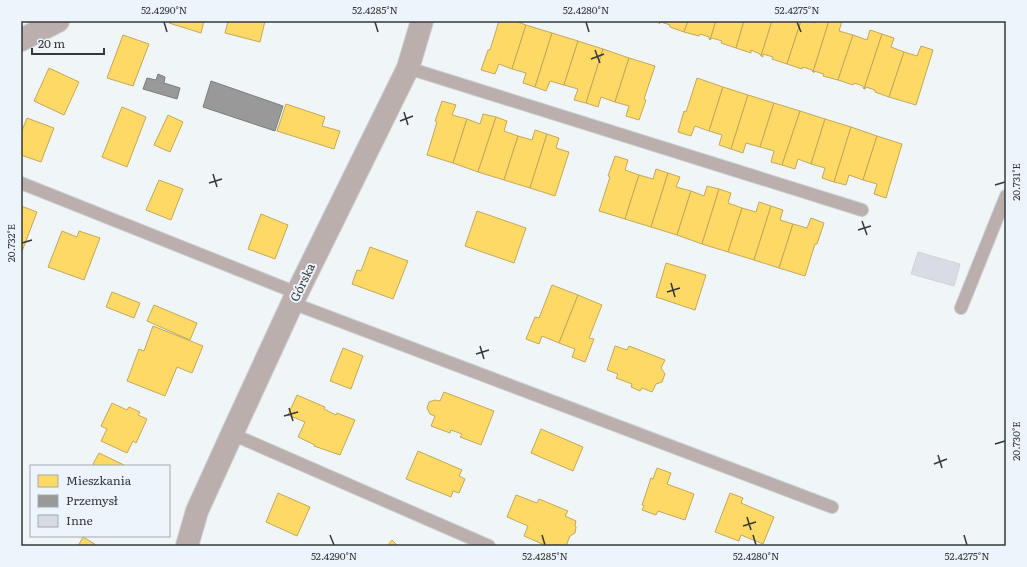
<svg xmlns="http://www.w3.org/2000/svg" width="1027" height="567" font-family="Literata,serif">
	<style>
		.homes { fill: #ffd966; stroke: #c2a959 }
		.industry { fill: #999; stroke: #7b7c7c }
		.building { fill: #dadce5; stroke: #d1d3d6 }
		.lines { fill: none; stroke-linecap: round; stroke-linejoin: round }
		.service-casing { stroke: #cbcfd1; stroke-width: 14 }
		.minor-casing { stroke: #cbcfd1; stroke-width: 24 }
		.service { stroke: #baafac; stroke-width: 12 }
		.minor { stroke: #baafac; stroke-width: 22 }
		.ticks { fill: none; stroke: #35383a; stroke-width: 1.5 }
		.labels { text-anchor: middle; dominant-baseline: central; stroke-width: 4; stroke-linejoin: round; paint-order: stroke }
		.street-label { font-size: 12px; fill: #35383a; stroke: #edf5fc }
		.neatline { fill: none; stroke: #35383a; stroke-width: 1.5 }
		.ticks-label { font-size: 10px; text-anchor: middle; fill: #35383a }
	</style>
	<rect width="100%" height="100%" fill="#f0f5f8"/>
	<!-- homes -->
	<g class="homes">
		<path d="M 170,21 L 204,21 L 201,33 L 169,23 Z"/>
		<path d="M 228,21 L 265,21 L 260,42 L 225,33 Z"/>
		<path d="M 499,21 L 515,21 L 526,25 L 512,69 L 499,64 L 495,74 L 481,70 L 488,50 L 490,50 Z"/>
		<path d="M 660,21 L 688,21 L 684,32 L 670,27 L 670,25 L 661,22 L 659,24 Z"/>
		<path d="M 688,21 L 716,21 L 710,40 L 709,39 L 709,37 L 700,34 L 699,36 L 684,32 Z"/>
		<path d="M 716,21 L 744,21 L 736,48 L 721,43 L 722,41 L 712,38 L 710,40 Z"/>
		<path d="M 744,21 L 772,21 L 761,56 L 760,54 L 751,50 L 751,53 L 736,48 Z"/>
		<path d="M 772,21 L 801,21 L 787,64 L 772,59 L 773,57 L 763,54 L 763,57 L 761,56 Z"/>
		<path d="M 801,21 L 808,21 L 815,23 L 816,21 L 829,21 L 813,72 L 812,70 L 803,67 L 802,69 L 787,64 Z"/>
		<path d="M 829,21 L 842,21 L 839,31 L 853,35 L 838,80 L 823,76 L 824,74 L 814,71 L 814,73 L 813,72 Z"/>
		<path d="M 526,25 L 552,33 L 535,87 L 523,83 L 526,73 L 512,69 Z"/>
		<path d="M 870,30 L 882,34 L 864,89 L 863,88 L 863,86 L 854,83 L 853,85 L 838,80 L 853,35 L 867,40 Z"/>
		<path d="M 552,33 L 578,41 L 564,85 L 550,81 L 546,91 L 535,87 Z"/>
		<path d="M 882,34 L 894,38 L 891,47 L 904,52 L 889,97 L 875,92 L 875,90 L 866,87 L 865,89 L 864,89 Z"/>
		<path d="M 123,35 L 149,44 L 133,86 L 107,78 Z"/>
		<path d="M 578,41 L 603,49 L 586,103 L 574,100 L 578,89 L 564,85 Z"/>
		<path d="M 921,46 L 933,50 L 916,105 L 889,97 L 904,52 L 917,56 Z"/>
		<path d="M 603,49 L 629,58 L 615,102 L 601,97 L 598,107 L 586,103 Z"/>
		<path d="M 629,58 L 655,66 L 644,99 L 646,100 L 639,120 L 626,116 L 629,106 L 615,102 Z"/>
		<path d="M 49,68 L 79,82 L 64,115 L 34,101 Z"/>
		<path d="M 697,78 L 723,87 L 709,131 L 695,126 L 691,136 L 678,132 L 684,111 L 686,112 Z"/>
		<path d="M 723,87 L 748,95 L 731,149 L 719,145 L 722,135 L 709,131 Z"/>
		<path d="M 748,95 L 774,103 L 760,147 L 746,143 L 743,153 L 731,149 Z"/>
		<path d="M 442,101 L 456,105 L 452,115 L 467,119 L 453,163 L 427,155 L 437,122 L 435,121 Z"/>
		<path d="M 774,103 L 800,111 L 782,165 L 771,162 L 774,151 L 760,147 Z"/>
		<path d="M 286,104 L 325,117 L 322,126 L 340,131 L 334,149 L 277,131 Z"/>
		<path d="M 122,107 L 146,117 L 127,167 L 102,157 Z"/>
		<path d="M 800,111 L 825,119 L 811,164 L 798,159 L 795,169 L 782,165 Z"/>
		<path d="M 483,114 L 496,117 L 478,172 L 453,163 L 467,119 L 480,124 Z"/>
		<path d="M 168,115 L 183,122 L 170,152 L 154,145 Z"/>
		<path d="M 496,117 L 507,121 L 504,131 L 518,136 L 504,180 L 478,172 Z"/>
		<path d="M 27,118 L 54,128 L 41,162 L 21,155 L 21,133 Z"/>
		<path d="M 825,119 L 851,127 L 834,182 L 822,178 L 825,168 L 811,164 Z"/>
		<path d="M 851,127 L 877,136 L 863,180 L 849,175 L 846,185 L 834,182 Z"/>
		<path d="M 535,130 L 547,134 L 530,188 L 504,180 L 518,136 L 532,140 Z"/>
		<path d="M 547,134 L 559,138 L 556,148 L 569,152 L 555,196 L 530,188 Z"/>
		<path d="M 877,136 L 902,144 L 886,198 L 874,194 L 877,184 L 863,180 Z"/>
		<path d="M 615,156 L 628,160 L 625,170 L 639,175 L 625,219 L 599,211 L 610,177 L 608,176 Z"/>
		<path d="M 656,169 L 668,173 L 651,227 L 625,219 L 639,175 L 653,179 Z"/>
		<path d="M 668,173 L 680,177 L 676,187 L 691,191 L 677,235 L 651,227 Z"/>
		<path d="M 159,180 L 183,189 L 171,220 L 146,210 Z"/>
		<path d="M 707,186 L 719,189 L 702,244 L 677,235 L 691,191 L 704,196 Z"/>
		<path d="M 719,189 L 731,193 L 728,203 L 742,208 L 728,252 L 702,244 Z"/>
		<path d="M 759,202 L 771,206 L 754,260 L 728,252 L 742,208 L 756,212 Z"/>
		<path d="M 21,206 L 37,212 L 21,254 Z"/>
		<path d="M 771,206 L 783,210 L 780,220 L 793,224 L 779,268 L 754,260 Z"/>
		<path d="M 477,211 L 526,228 L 514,263 L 465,246 Z"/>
		<path d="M 261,214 L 288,225 L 275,259 L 248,249 Z"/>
		<path d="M 811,218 L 824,223 L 817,244 L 815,244 L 805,276 L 779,268 L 793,224 L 807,228 Z"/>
		<path d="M 62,231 L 77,237 L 79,231 L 100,238 L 84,280 L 48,267 Z"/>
		<path d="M 370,247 L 408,261 L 393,299 L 352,284 L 357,270 L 361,271 Z"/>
		<path d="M 666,263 L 706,275 L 695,310 L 656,297 Z"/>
		<path d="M 552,285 L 578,295 L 559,343 L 542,336 L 539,344 L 526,339 L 535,317 L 539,318 Z"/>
		<path d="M 112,292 L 140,303 L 134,318 L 106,307 Z"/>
		<path d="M 578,295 L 602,305 L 589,338 L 594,339 L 585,362 L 572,357 L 575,349 L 559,343 Z"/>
		<path d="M 154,305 L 197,323 L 190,340 L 147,321 Z"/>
		<path d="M 153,326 L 203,346 L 192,373 L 177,367 L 165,396 L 127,381 L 139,349 L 144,351 Z"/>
		<path d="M 615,346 L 627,350 L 629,346 L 665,360 L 661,368 L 665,374 L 662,382 L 656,384 L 652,392 L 642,388 L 640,391 L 631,387 L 632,384 L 616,378 L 618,374 L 607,370 Z"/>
		<path d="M 343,348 L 363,356 L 351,389 L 330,381 Z"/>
		<path d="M 444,392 L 494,411 L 481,445 L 460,437 L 462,434 L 451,430 L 450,433 L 431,426 L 435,416 L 430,414 L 427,408 L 429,402 L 435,400 L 440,401 Z"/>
		<path d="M 297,395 L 325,407 L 324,409 L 336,415 L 337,413 L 355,420 L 340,455 L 314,446 L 315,445 L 298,437 L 305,422 L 288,415 Z"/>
		<path d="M 112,403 L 127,410 L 129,407 L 140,412 L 138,415 L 147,419 L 136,443 L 133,441 L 127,453 L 101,441 L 107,429 L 101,426 Z"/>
		<path d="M 541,429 L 583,447 L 573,471 L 531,453 Z"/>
		<path d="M 418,451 L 462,470 L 459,476 L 465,479 L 459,493 L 453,491 L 451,497 L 406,479 Z"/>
		<path d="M 99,453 L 126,466 L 96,466 L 93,464 Z"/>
		<path d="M 657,468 L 671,473 L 667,484 L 694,494 L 685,520 L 658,511 L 656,515 L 642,510 L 644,506 L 642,505 L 651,478 L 653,479 Z"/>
		<path d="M 278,493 L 310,507 L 297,536 L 266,522 Z"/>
		<path d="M 730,493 L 743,498 L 741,503 L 774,517 L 763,544 L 741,535 L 739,541 L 715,532 Z"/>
		<path d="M 516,495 L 537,503 L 539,499 L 568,511 L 565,516 L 576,521 L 575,525 L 576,527 L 575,533 L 570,536 L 566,546 L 559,546 L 554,544 L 553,546 L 547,546 L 524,536 L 528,526 L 507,517 Z"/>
		<path d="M 83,537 L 98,546 L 78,546 Z"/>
		<path d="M 392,540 L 398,546 L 387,546 Z"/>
	</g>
	<!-- industry -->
	<g class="industry">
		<path d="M 158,74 L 165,77 L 164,83 L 180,88 L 177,99 L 143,89 L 147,78 L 156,80 Z"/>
		<path d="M 211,81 L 283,106 L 275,131 L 203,107 Z"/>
	</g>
	<!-- building -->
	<path class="building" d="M 918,252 L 960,264 L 954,286 L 911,274 Z"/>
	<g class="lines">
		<!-- service casing -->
		<g class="service-casing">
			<g id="service">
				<path d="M 408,68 L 862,210"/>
				<path d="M 21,183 L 297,293"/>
				<path d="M 292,303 L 832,507"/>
				<path d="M 961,308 L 1006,196"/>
				<path d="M 232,434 L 489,546"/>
			</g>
		</g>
		<!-- minor casing -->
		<g class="minor-casing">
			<g id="minor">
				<path d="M 21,40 L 58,21"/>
				<path d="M 187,546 L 197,511 L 232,434 L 297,293 L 408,68 L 422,21"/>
			</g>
		</g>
		<!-- service -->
		<use href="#service" class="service"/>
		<!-- minor -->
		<use href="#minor" class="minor"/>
	</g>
	<!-- ticks -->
	<path class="ticks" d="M 164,22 L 167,32M 375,22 L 378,32M 586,22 L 589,32M 797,22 L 801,32M 595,50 L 600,63M 591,59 L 604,54M 404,112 L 408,125M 400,121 L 413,116M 213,174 L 217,187M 209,183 L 222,179M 995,185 L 1005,182M 862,221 L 867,235M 858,230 L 871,226M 22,243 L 32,240M 671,283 L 675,297M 667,292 L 680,288M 480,346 L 484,359M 476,354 L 489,350M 289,408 L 293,421M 284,416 L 298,412M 995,444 L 1005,441M 938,455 L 942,468M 934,464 L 947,459M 747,517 L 751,530M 743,526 L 756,522M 330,535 L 334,545M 542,535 L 545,545M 753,535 L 756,545M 964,535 L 967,545"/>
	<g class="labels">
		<!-- street labels -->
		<g class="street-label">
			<text transform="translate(302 282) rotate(-64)">Górska</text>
		</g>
	</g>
	<!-- border -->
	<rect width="1027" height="567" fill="none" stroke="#edf5fc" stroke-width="44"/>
	<!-- legend -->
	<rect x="30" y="465" width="140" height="72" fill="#edf5fc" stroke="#a3a9ae"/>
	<rect x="38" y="475" width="20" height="12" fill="#ffd966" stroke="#a3a9ae"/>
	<text x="66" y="485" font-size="12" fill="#35383a">Mieszkania</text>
	<rect x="38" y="495" width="20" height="12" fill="#999999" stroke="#a3a9ae"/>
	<text x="66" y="505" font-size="12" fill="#35383a">Przemysł</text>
	<rect x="38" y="515" width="20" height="12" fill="#dadce5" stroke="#a3a9ae"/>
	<text x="66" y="525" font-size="12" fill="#35383a">Inne</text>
	<!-- scale -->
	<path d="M32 48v6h72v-6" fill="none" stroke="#35383a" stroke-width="2"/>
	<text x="38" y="48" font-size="12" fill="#35383a" stroke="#edf5fc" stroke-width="3" paint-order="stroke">20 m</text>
	<rect x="22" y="22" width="983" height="523" class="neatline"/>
	<g class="ticks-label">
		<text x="164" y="14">52.4290°N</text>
		<text x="375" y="14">52.4285°N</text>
		<text x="586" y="14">52.4280°N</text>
		<text x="797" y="14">52.4275°N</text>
		<text transform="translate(1016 182) rotate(-90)" y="4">20.731°E</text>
		<text transform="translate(11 243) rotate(-90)" y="4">20.732°E</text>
		<text transform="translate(1016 441) rotate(-90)" y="4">20.730°E</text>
		<text x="334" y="560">52.4290°N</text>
		<text x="545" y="560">52.4285°N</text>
		<text x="756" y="560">52.4280°N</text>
		<text x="967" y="560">52.4275°N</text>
	</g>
</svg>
